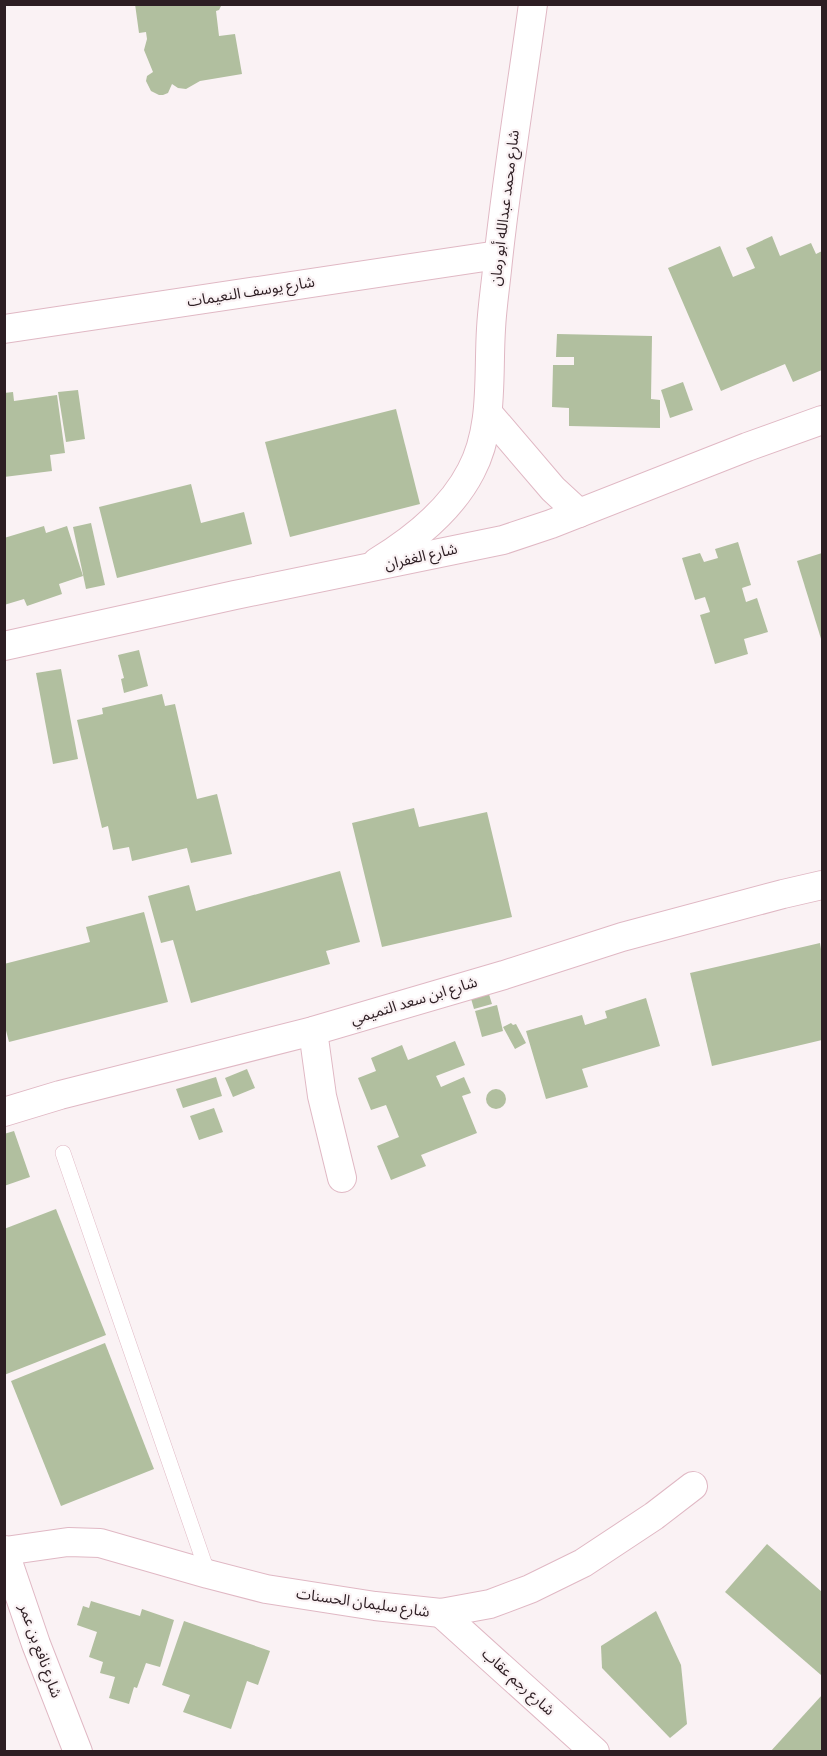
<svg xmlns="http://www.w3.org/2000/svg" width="827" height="1756" font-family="'Source Sans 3','Noto Sans Arabic',sans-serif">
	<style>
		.building { fill: #b1bf9f }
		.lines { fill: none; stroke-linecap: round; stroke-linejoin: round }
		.service-casing { stroke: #e0b8c4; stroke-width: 16 }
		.minor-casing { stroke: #e0b8c4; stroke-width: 30 }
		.service { stroke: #fff; stroke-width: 15 }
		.minor { stroke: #fff; stroke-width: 28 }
		.labels { text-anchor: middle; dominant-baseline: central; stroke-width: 4.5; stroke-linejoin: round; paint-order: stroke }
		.street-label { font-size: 15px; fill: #2d1e23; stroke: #faf2f4 }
	</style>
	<rect width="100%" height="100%" fill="#faf2f4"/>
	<!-- building -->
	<g class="building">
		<path d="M 135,4 L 222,4 L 219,10 L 216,11 L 219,36 L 235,34 L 242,74 L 200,81 L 186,89 L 178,88 L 172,84 L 168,93 L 163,95 L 159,95 L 151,91 L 146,81 L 147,76 L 153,72 L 144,50 L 147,39 L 146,32 L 139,33 Z"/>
		<path d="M 772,236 L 780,256 L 811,243 L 816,254 L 822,251 L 822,370 L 793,382 L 785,364 L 721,391 L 668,268 L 720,246 L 733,277 L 755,268 L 746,248 Z"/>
		<path d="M 557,334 L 652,336 L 651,399 L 660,400 L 660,428 L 569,426 L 569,408 L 552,407 L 553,365 L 574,365 L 574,357 L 556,357 Z"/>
		<path d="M 683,382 L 693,410 L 670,418 L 661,390 Z"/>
		<path d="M 78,390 L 85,439 L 66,442 L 58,392 Z"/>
		<path d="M 13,392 L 14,401 L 57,395 L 65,453 L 50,455 L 52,471 L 4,477 L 4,393 Z"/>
		<path d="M 396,409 L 420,504 L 290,537 L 265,442 Z"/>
		<path d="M 191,484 L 201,523 L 244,512 L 252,544 L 117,578 L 99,507 Z"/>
		<path d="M 91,523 L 105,585 L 86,589 L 73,527 Z"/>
		<path d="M 44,526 L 46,533 L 67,526 L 83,576 L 59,584 L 62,594 L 27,606 L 24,599 L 4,605 L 4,538 Z"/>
		<path d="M 738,542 L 751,585 L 742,588 L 746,602 L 757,598 L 768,632 L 744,639 L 748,654 L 715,664 L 700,615 L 710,612 L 705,597 L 695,600 L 682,558 L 700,553 L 704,562 L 718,558 L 715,549 Z"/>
		<path d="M 822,553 L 822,642 L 797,561 Z"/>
		<path d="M 139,650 L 148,686 L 124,693 L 121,679 L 124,678 L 118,655 Z"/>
		<path d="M 61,669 L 78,759 L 53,764 L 36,673 Z"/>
		<path d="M 162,694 L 165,706 L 175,704 L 197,799 L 217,794 L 232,854 L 191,863 L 187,848 L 132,861 L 129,847 L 113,850 L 108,826 L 102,828 L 77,720 L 103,714 L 102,708 Z"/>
		<path d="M 414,808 L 419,827 L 487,812 L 512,917 L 382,947 L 352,823 Z"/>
		<path d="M 340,871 L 360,942 L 326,951 L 330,964 L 191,1003 L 173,940 L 161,943 L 148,896 L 189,885 L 196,911 Z"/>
		<path d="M 144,912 L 168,1002 L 9,1042 L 4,1023 L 4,964 L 90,942 L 86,927 Z"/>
		<path d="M 820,943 L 822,955 L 822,1040 L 712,1066 L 690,973 Z"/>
		<path d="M 488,991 L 492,1004 L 474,1009 L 470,995 Z"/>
		<path d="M 646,998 L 660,1046 L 582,1069 L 588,1087 L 546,1099 L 526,1031 L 582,1015 L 585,1025 L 607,1018 L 605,1011 Z"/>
		<path d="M 497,1005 L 503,1031 L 482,1037 L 475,1011 Z"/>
		<path d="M 511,1023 L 513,1025 L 516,1024 L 526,1043 L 515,1049 L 503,1027 Z"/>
		<path d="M 455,1041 L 465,1065 L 436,1076 L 441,1087 L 464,1077 L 471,1093 L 462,1096 L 477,1133 L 421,1155 L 426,1166 L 391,1180 L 377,1146 L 399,1137 L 386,1105 L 371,1110 L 358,1078 L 376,1071 L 371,1058 L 402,1045 L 408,1060 Z"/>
		<path d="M 247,1069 L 255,1088 L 233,1097 L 225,1078 Z"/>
		<path d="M 216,1077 L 222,1096 L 183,1108 L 176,1089 Z"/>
		<circle cx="496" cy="1099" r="10"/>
		<path d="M 214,1108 L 223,1132 L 199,1140 L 190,1116 Z"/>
		<path d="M 14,1131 L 30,1177 L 4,1186 L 4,1134 Z"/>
		<path d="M 56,1209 L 106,1335 L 4,1375 L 4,1229 Z"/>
		<path d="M 105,1343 L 154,1469 L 61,1506 L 11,1381 Z"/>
		<path d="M 767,1544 L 822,1592 L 822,1674 L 821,1675 L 725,1592 Z"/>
		<path d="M 91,1601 L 140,1616 L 142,1609 L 174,1620 L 160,1667 L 146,1663 L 137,1688 L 134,1687 L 129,1704 L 109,1698 L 115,1677 L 100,1673 L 103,1662 L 89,1657 L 97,1632 L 77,1625 L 83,1606 L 89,1608 Z"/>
		<path d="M 656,1611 L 681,1665 L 687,1724 L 670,1738 L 602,1668 L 601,1646 Z"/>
		<path d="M 184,1621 L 270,1651 L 258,1685 L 247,1681 L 231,1729 L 183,1712 L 190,1695 L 162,1685 Z"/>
		<path d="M 822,1695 L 822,1752 L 770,1752 Z"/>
	</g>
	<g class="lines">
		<!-- service casing -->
		<g class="service-casing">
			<path id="service" d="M 63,1153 L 208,1574"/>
		</g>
		<!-- minor casing -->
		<g class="minor-casing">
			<g id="minor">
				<path d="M 4,329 L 498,255"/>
				<path d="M 488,413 L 553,489 L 579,513"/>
				<path d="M 377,562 C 413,540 451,510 471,471 C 494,428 488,376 491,329 C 492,309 495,289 497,270 C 506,181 521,93 533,4"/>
				<path d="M 4,646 L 235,595 L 503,540 L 551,524 L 747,447 L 822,420"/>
				<path d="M 313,1031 L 322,1096 L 342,1178"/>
				<path d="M 4,1112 L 60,1095 L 313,1031 L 504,975 L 622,937 L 783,894 L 822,885"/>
				<path d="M 4,1550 L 36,1644 L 78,1752"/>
				<path d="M 5,1551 L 68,1542 L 100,1543 L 208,1574 L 266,1589 L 375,1606 L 441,1613 L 490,1604 L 530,1589 L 583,1563 L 654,1516 L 693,1486"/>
				<path d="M 441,1613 L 595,1752"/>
			</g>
		</g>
		<!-- service -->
		<use href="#service" class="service"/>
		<!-- minor -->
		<use href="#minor" class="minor"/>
	</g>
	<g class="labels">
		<!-- street labels -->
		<g class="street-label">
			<text transform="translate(505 208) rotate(-83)">شارع محمد عبدالله أبو رمان</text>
			<text transform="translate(251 292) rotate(-9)">شارع يوسف النعيمات</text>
			<text transform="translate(421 557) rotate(-13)">شارع الغفران</text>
			<text transform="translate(414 1001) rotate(-17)">شارع ابن سعد التميمي</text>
			<text transform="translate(363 1603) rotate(8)">شارع سليمان الحسنات</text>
			<text transform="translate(40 1651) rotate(70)">شارع نافع بن عمر</text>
			<text transform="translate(518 1682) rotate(42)">شارع رجم عقاب</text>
		</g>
	</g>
	<!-- border -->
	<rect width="827" height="1756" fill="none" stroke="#2d1e23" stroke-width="12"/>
</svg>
